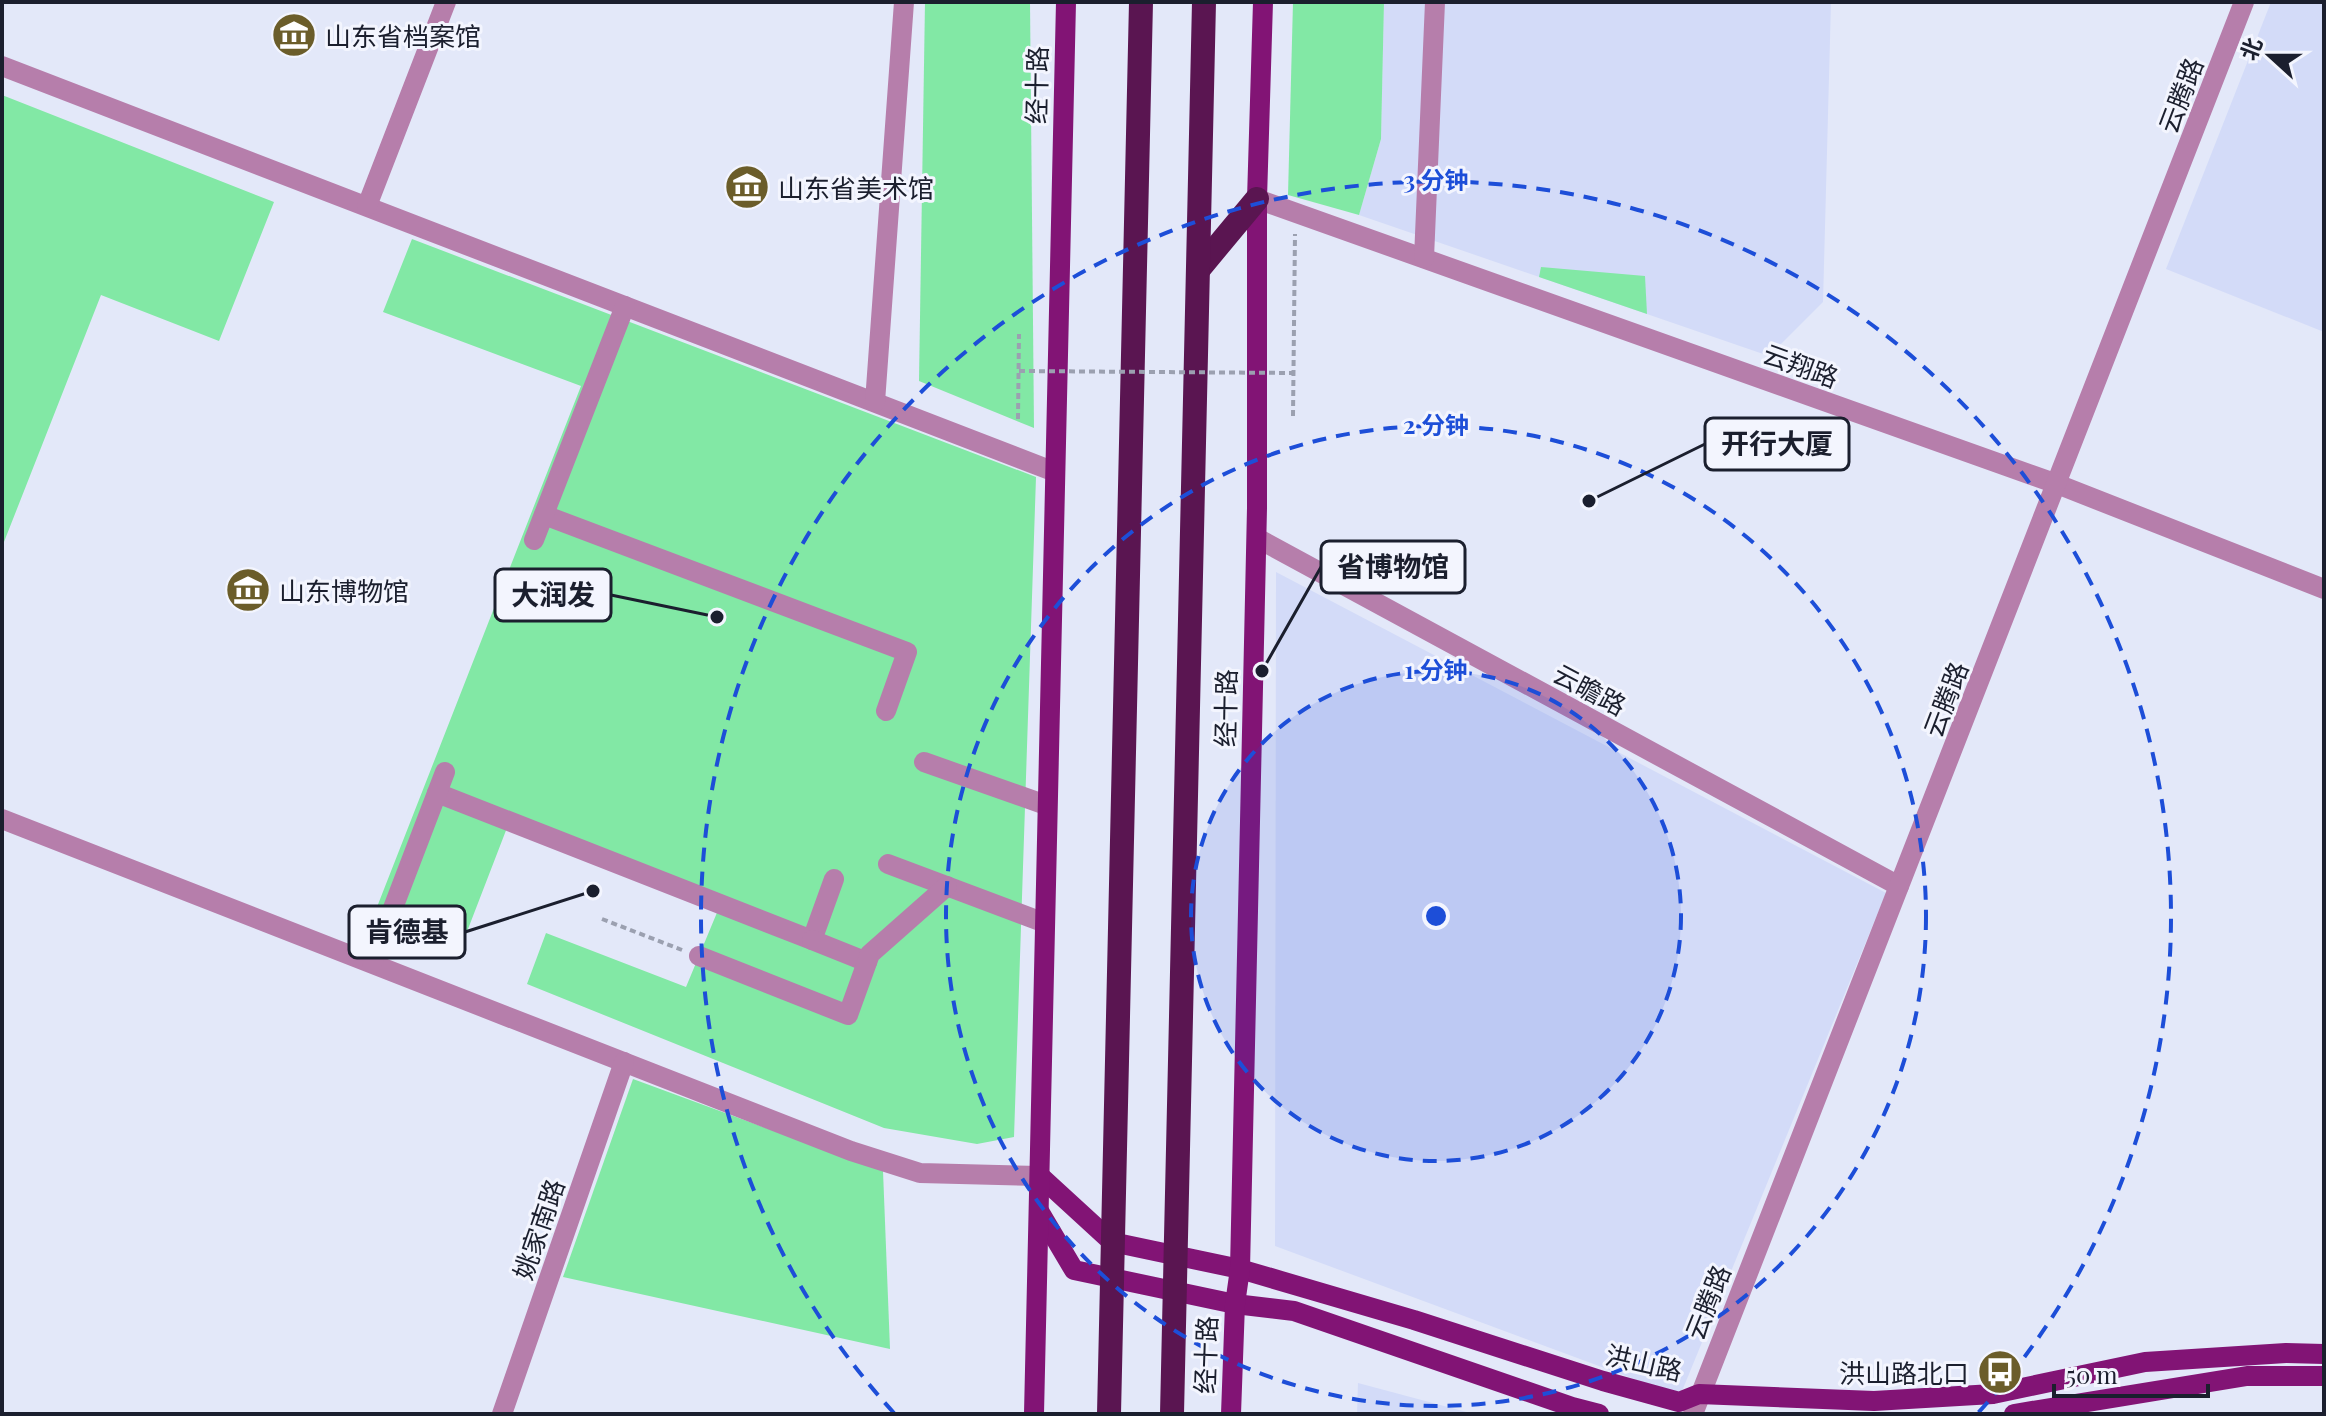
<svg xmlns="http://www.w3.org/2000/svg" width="2326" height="1416" font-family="'Playfair Display','Noto Sans SC',serif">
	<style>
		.built { fill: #d3dbf8 }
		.green { fill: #82e8a5 }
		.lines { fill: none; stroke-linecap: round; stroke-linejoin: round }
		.path { stroke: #9ba0b0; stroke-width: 4; stroke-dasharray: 6 4; stroke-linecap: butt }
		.minor { stroke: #b67eab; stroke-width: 20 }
		.major { stroke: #821475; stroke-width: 20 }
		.highway { stroke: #5a1551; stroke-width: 24 }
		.path-bridge { stroke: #9ba0b0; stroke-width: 4; stroke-dasharray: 6 4; stroke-linecap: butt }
		.ring { fill: none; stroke: #1d4ed8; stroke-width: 4; stroke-dasharray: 14 10 }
		.labels { text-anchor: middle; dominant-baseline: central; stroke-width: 6; stroke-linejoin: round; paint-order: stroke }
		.poi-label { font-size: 26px; fill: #1b1f2e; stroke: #f3f5fe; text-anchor: start }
		.street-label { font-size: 26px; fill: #1b1f2e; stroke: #f3f5fe }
		.centre { fill: #1d4ed8; stroke: #f3f5fe; stroke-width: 4 }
		.ring-label { font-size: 24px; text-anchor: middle; font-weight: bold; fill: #1d4ed8; stroke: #f3f5fe; stroke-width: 6; stroke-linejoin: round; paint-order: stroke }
		.leader { fill: none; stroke: #1b1f2e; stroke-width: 3 }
		.callout-dot { fill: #1b1f2e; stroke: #f3f5fe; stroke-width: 3 }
		.callout { fill: #f3f5fe; stroke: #1b1f2e; stroke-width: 3 }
		.callout-label { font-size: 28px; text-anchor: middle; font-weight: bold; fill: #1b1f2e }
	</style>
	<rect width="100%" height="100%" fill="#e3e8f9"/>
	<!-- built -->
	<g class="built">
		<path d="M 1384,2 L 1831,2 L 1823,302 L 1769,356 L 1359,215 L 1381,139 Z"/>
		<path d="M 2271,2 L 2324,2 L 2324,332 L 2166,269 Z"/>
		<path d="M 1276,572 L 1886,893 L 1680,1396 L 1275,1246 Z"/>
		<path d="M 1358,1383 L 1474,1414 L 1357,1414 Z"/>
	</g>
	<!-- green -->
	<g class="green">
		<path d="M 925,2 L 1030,2 L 1034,428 L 919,381 Z"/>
		<path d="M 1293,2 L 1384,2 L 1381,139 L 1359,215 L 1288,195 Z"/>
		<path d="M 2,95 L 274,202 L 219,341 L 101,295 L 2,547 Z"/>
		<path d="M 412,239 L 1036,477 L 1014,1137 L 977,1144 L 884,1128 L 527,984 L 546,933 L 686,987 L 721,903 L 510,820 L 463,942 L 377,907 L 581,386 L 383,312 Z"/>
		<path d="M 1541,267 L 1645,276 L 1647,314 L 1539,277 Z"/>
		<path d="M 633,1079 L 883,1171 L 890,1349 L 563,1277 Z"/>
	</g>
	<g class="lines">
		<!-- path -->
		<g class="path">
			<path d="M 1293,416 L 1295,234"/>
			<path d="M 602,919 L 682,950"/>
		</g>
		<!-- minor -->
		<g class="minor">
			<path d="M 2,66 L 1055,472"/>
			<path d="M 1257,199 L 2057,484 L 2324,589"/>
			<path d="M 367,206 L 446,2"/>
			<path d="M 1424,258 L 1435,2"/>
			<path d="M 875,402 L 904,2"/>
			<path d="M 544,515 L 907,652 L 886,711"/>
			<path d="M 1257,538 L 1899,886"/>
			<path d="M 534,540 L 625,306"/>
			<path d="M 924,762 L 1046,805"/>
			<path d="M 437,793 L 812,940 L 834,879"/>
			<path d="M 2,819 L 851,1151 L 920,1173 L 1040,1176"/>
			<path d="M 888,864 L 1045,923"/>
			<path d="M 812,940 L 867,962"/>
			<path d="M 699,956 L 848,1015 L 870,954 L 947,886"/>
			<path d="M 372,963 L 445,772"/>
			<path d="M 502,1414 L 624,1062"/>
			<path d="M 1693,1414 L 2244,2"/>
		</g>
		<!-- major -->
		<g class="major">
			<path d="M 1040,1176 L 1112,1242 L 1240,1269 L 1414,1320 L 1603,1381 L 1679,1402 L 1699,1394 L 1874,1401 L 1993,1394 L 2145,1362 L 2286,1353 L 2324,1354"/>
			<path d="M 1039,1211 L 1074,1270 L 1235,1304 L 1294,1311 L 1572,1407 L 1599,1414"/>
			<path d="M 1034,1414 L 1066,2"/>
			<path d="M 1231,1414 L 1235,1304 L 1240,1269 L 1257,508 L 1257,199 L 1263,2"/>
			<path d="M 2014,1414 L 2247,1376 L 2324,1376"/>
		</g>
		<!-- highway -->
		<g class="highway">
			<path d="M 1198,270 L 1257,199"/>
			<path d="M 1109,1414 L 1141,2"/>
			<path d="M 1172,1414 L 1204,2"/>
		</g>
		<!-- path-bridge -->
		<g class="path-bridge">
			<path d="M 1019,371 L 1294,373"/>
			<path d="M 1018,419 L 1019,334"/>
		</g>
	</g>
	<!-- distance rings -->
	<circle cx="1436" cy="916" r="245" fill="#1d4ed8" fill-opacity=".12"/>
	<g class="ring">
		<circle cx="1436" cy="916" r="245"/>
		<circle cx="1436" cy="916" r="490"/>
		<path d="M894 1413A735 735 0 1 1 1978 1413"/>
	</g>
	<!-- icons -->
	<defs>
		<g id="museum-disc" transform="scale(2.3)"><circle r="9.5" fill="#6b5d2a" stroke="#f3f5fe"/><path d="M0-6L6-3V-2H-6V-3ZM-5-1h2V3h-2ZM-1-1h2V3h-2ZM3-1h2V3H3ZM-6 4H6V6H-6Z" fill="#fff"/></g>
		<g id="bus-disc" transform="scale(2.3)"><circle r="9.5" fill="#6b5d2a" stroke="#f3f5fe"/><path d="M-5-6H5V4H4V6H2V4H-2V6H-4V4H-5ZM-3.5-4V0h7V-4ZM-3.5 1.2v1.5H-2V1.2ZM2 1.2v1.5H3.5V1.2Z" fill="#fff"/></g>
	</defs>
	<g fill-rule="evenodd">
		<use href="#museum-disc" x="294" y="35"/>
		<use href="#museum-disc" x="747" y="187"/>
		<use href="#museum-disc" x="248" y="590"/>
		<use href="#bus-disc" x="2000" y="1372"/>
	</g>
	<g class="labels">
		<!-- poi labels -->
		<g class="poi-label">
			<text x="325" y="35">山东省档案馆</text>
			<text x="778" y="187">山东省美术馆</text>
			<text x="279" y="590">山东博物馆</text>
			<text x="1969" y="1372" text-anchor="end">洪山路北口</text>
		</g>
		<!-- street labels -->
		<g class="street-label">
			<text transform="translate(1036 85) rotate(-89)">经十路</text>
			<text transform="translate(2180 95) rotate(-69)">云腾路</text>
			<text transform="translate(1801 365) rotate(20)">云翔路</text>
			<text transform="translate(1590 689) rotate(28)">云瞻路</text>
			<text transform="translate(1945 699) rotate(-69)">云腾路</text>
			<text transform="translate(1225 708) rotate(-89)">经十路</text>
			<text transform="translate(538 1229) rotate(-71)">姚家南路</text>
			<text transform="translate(1707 1302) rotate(-68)">云腾路</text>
			<text transform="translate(1205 1355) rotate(-88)">经十路</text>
			<text transform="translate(1644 1362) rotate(13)">洪山路</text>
		</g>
	</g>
	<circle cx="1436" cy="916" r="12" class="centre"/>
	<g class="ring-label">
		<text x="1436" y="189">3 分钟</text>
		<text x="1436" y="434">2 分钟</text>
		<text x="1436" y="679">1 分钟</text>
	</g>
	<!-- callouts -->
	<path class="leader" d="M1589 501L1705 444M1262 671L1321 567M717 617L611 595M593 891L465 932"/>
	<g class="callout-dot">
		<circle cx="1589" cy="501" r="8"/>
		<circle cx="1262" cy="671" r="8"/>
		<circle cx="717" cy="617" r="8"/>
		<circle cx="593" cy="891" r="8"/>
	</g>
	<g class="callout">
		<rect x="1705" y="418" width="144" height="52" rx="8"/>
		<rect x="1321" y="541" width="144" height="52" rx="8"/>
		<rect x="495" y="569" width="116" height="52" rx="8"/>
		<rect x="349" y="906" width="116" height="52" rx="8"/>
	</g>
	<g class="callout-label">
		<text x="1777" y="454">开行大厦</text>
		<text x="1393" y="577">省博物馆</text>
		<text x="553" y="605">大润发</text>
		<text x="407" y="942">肯德基</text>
	</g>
	<!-- border -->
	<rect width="2326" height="1416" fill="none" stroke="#1b1f2e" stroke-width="8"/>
	<!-- north arrow -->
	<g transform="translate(2270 56) rotate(291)" stroke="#f3f5fe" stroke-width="6" paint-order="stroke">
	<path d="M0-6L14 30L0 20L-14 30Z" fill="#1b1f2e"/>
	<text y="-12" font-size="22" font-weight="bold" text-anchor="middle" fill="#1b1f2e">北</text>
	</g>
	<!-- scale -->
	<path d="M2054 1384v12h154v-12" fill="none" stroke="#1b1f2e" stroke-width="4"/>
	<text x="2066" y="1384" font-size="24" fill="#1b1f2e" stroke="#f3f5fe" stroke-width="6" paint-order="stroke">50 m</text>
</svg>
